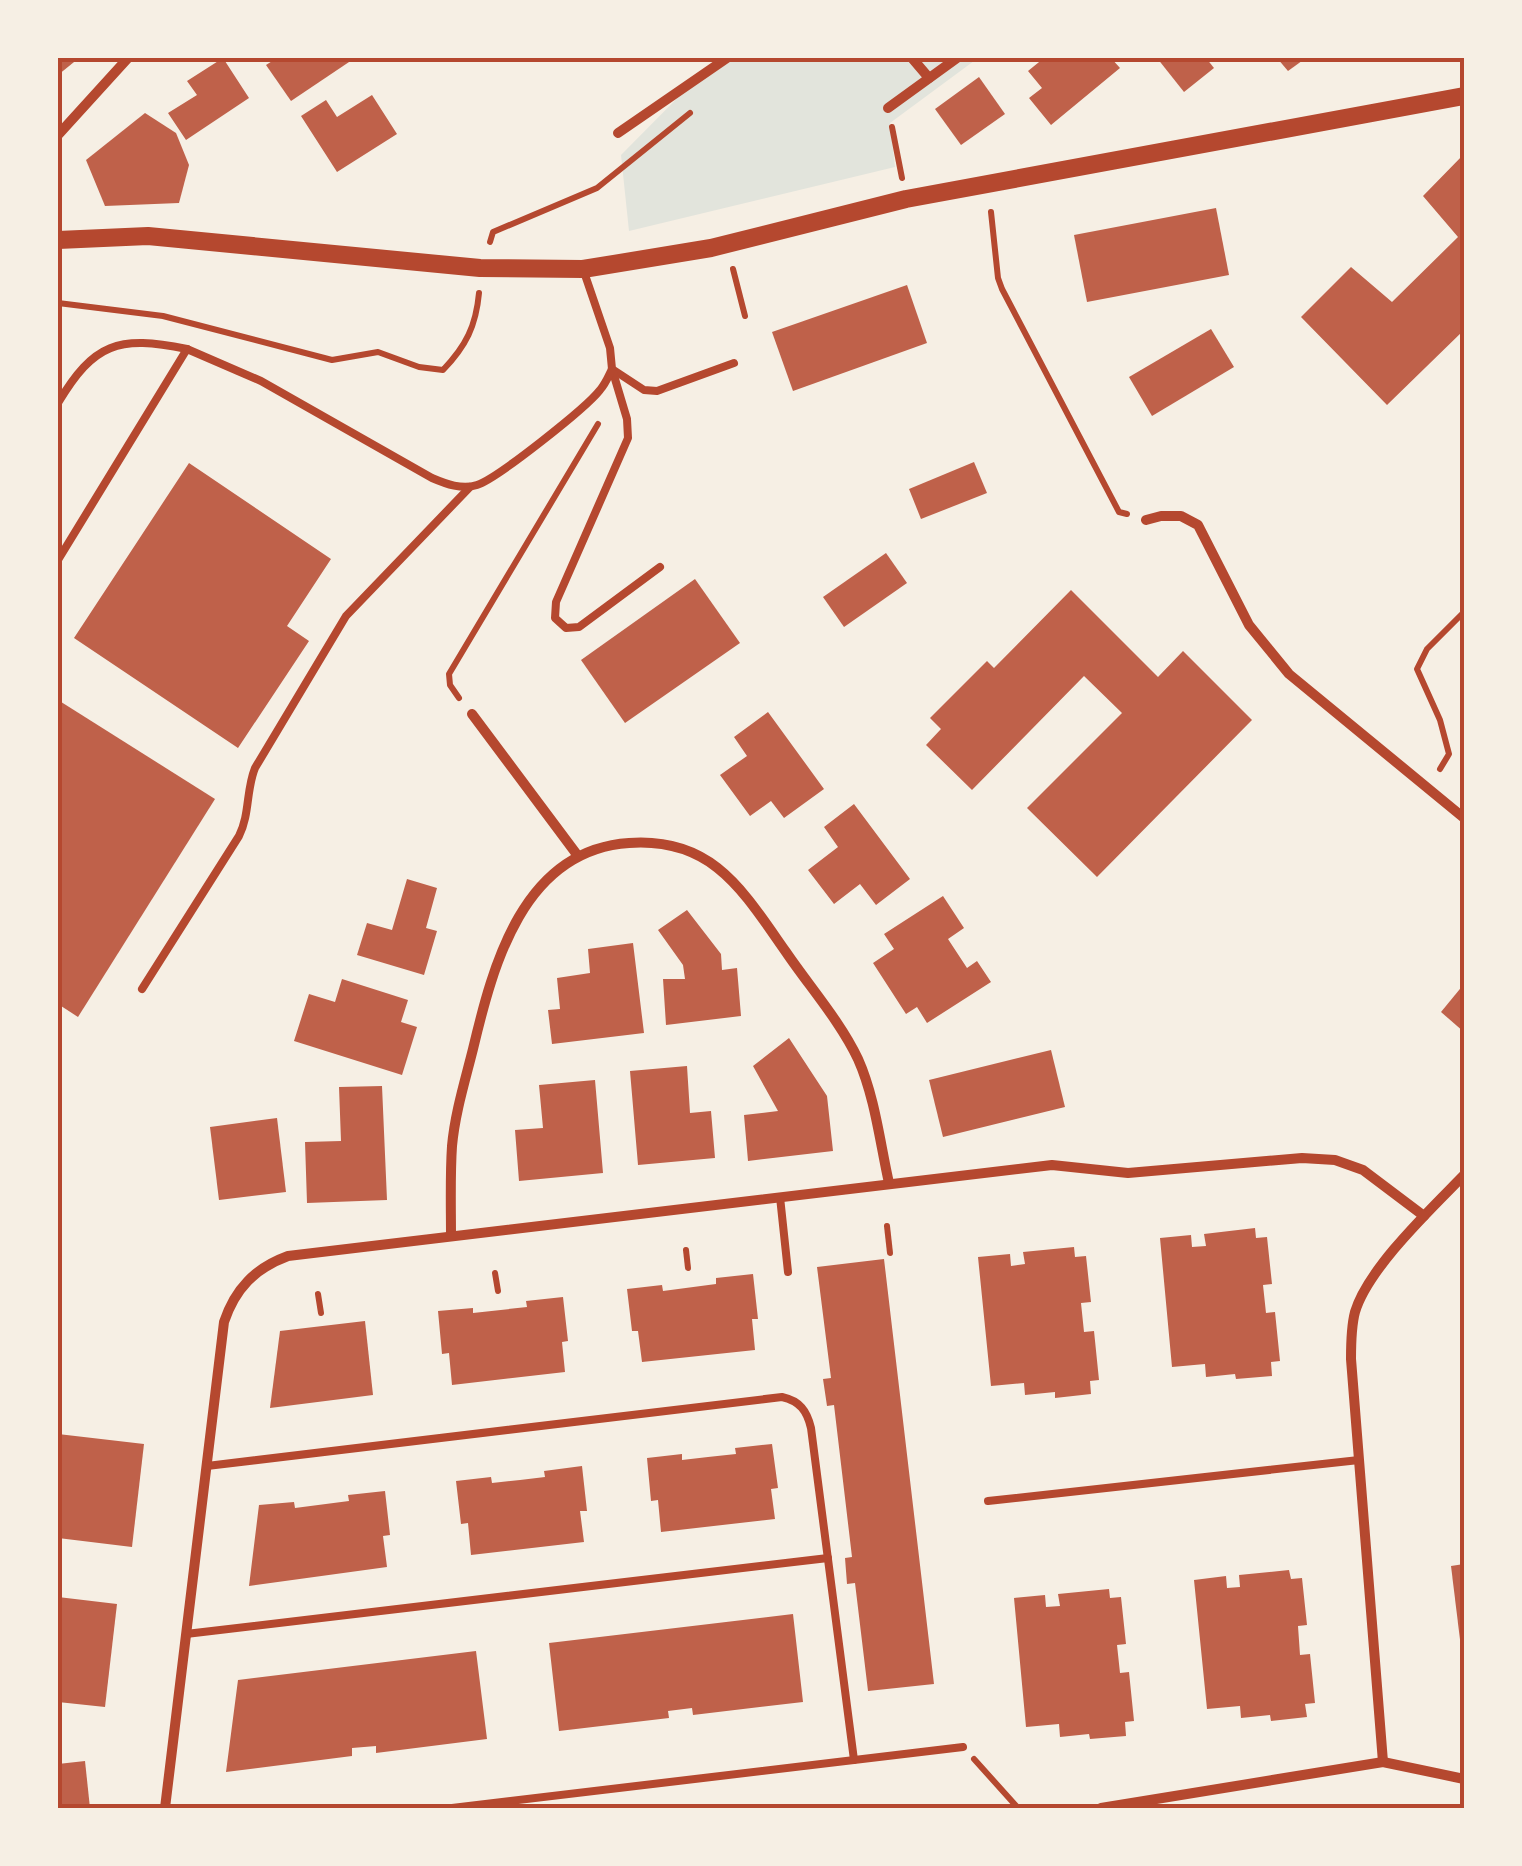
<svg xmlns="http://www.w3.org/2000/svg" width="1522" height="1866" font-family="'Alegreya Sans',sans-serif">
	<style>
		.green { fill: #e2e4dc }
		.building { fill: #bf614a }
		.lines { fill: none; stroke-linecap: round; stroke-linejoin: round }
		.path { stroke: #b5482f; stroke-width: 6 }
		.service { stroke: #b5482f; stroke-width: 8 }
		.minor { stroke: #b5482f; stroke-width: 10 }
		.tertiary { stroke: #b5482f; stroke-width: 18 }
		.neatline { fill: none; stroke: #b5482f; stroke-width: 4 }
	</style>
	<rect width="100%" height="100%" fill="#f6efe4"/>
	<!-- green -->
	<path class="green" d="M 717,58 L 978,58 L 890,123 L 895,167 L 629,231 L 621,155 Z"/>
	<!-- building -->
	<g class="building">
		<path d="M 58,58 L 79,58 L 58,75 Z"/>
		<path d="M 223,58 L 249,98 L 186,140 L 168,113 L 197,95 L 187,81 Z"/>
		<path d="M 277,58 L 355,58 L 291,101 L 266,65 Z"/>
		<path d="M 1044,58 L 1111,58 L 1120,68 L 1051,125 L 1029,98 L 1042,88 L 1028,71 Z"/>
		<path d="M 1157,58 L 1206,58 L 1214,68 L 1184,92 Z"/>
		<path d="M 1277,58 L 1306,58 L 1288,71 Z"/>
		<path d="M 979,77 L 1005,114 L 961,145 L 935,109 Z"/>
		<path d="M 372,95 L 397,134 L 337,172 L 301,116 L 326,100 L 337,117 Z"/>
		<path d="M 145,113 L 176,133 L 189,165 L 179,203 L 105,206 L 86,160 Z"/>
		<path d="M 1464,154 L 1464,330 L 1387,405 L 1301,317 L 1351,267 L 1392,302 L 1458,237 L 1423,196 Z"/>
		<path d="M 1216,208 L 1229,275 L 1087,302 L 1074,235 Z"/>
		<path d="M 907,285 L 927,343 L 793,391 L 772,332 Z"/>
		<path d="M 1211,329 L 1234,367 L 1152,416 L 1129,377 Z"/>
		<path d="M 974,462 L 987,493 L 921,519 L 909,489 Z"/>
		<path d="M 189,463 L 331,559 L 287,626 L 309,641 L 238,748 L 74,638 Z"/>
		<path d="M 886,553 L 907,583 L 844,627 L 823,597 Z"/>
		<path d="M 695,579 L 740,643 L 625,723 L 581,660 Z"/>
		<path d="M 1071,590 L 1158,677 L 1183,651 L 1252,720 L 1097,877 L 1027,808 L 1122,713 L 1084,676 L 972,790 L 926,745 L 941,729 L 930,718 L 987,661 L 994,668 Z"/>
		<path d="M 58,700 L 215,799 L 78,1017 L 58,1004 Z"/>
		<path d="M 768,712 L 824,789 L 784,818 L 771,801 L 750,816 L 720,775 L 747,756 L 734,737 Z"/>
		<path d="M 854,804 L 910,879 L 876,905 L 860,884 L 834,904 L 808,870 L 838,847 L 824,827 Z"/>
		<path d="M 407,879 L 437,888 L 426,928 L 437,931 L 424,975 L 357,955 L 367,923 L 392,930 Z"/>
		<path d="M 943,896 L 964,928 L 948,939 L 967,968 L 977,961 L 991,982 L 927,1023 L 917,1007 L 906,1014 L 873,963 L 894,949 L 884,934 Z"/>
		<path d="M 687,910 L 721,954 L 722,970 L 737,968 L 741,1016 L 666,1025 L 663,979 L 685,979 L 683,965 L 658,930 Z"/>
		<path d="M 633,943 L 644,1033 L 552,1044 L 548,1010 L 560,1009 L 557,978 L 590,973 L 588,949 Z"/>
		<path d="M 342,979 L 408,1000 L 401,1022 L 417,1027 L 402,1075 L 294,1041 L 309,994 L 335,1002 Z"/>
		<path d="M 1464,984 L 1464,1032 L 1441,1012 Z"/>
		<path d="M 789,1038 L 827,1096 L 833,1151 L 748,1161 L 744,1115 L 778,1111 L 753,1066 Z"/>
		<path d="M 1051,1050 L 1065,1107 L 943,1137 L 929,1080 Z"/>
		<path d="M 687,1066 L 690,1113 L 711,1111 L 715,1158 L 638,1165 L 630,1071 Z"/>
		<path d="M 595,1080 L 603,1173 L 519,1181 L 515,1130 L 543,1128 L 539,1085 Z"/>
		<path d="M 382,1086 L 387,1200 L 307,1203 L 305,1142 L 341,1141 L 339,1087 Z"/>
		<path d="M 277,1118 L 286,1192 L 219,1200 L 210,1127 Z"/>
		<path d="M 1255,1228 L 1256,1238 L 1267,1237 L 1272,1284 L 1263,1285 L 1266,1313 L 1275,1312 L 1280,1361 L 1271,1362 L 1272,1376 L 1236,1379 L 1235,1374 L 1206,1377 L 1205,1364 L 1172,1367 L 1160,1238 L 1191,1235 L 1192,1247 L 1206,1246 L 1204,1234 Z"/>
		<path d="M 1074,1247 L 1075,1257 L 1086,1256 L 1091,1302 L 1081,1303 L 1084,1332 L 1094,1331 L 1099,1380 L 1090,1381 L 1091,1394 L 1055,1398 L 1055,1392 L 1025,1395 L 1024,1383 L 991,1386 L 978,1257 L 1010,1254 L 1011,1266 L 1025,1264 L 1023,1252 Z"/>
		<path d="M 884,1259 L 934,1684 L 868,1691 L 855,1583 L 847,1584 L 845,1558 L 852,1557 L 834,1405 L 827,1406 L 823,1379 L 831,1378 L 817,1267 Z"/>
		<path d="M 753,1274 L 758,1319 L 752,1319 L 755,1350 L 642,1362 L 638,1331 L 632,1331 L 627,1289 L 662,1285 L 663,1291 L 716,1284 L 716,1278 Z"/>
		<path d="M 563,1297 L 568,1341 L 562,1342 L 565,1372 L 452,1385 L 449,1353 L 442,1354 L 438,1311 L 473,1308 L 473,1313 L 527,1307 L 526,1301 Z"/>
		<path d="M 365,1321 L 373,1395 L 270,1408 L 280,1331 Z"/>
		<path d="M 58,1434 L 144,1444 L 132,1547 L 58,1538 Z"/>
		<path d="M 772,1444 L 778,1488 L 771,1489 L 775,1519 L 661,1532 L 658,1500 L 651,1501 L 647,1458 L 682,1454 L 682,1460 L 708,1457 L 736,1454 L 735,1448 Z"/>
		<path d="M 582,1466 L 587,1511 L 580,1511 L 584,1542 L 471,1555 L 468,1523 L 461,1524 L 456,1481 L 491,1477 L 492,1483 L 520,1480 L 545,1477 L 544,1471 Z"/>
		<path d="M 385,1491 L 390,1535 L 383,1536 L 387,1567 L 249,1586 L 259,1505 L 294,1502 L 295,1508 L 349,1501 L 348,1495 Z"/>
		<path d="M 1464,1564 L 1464,1656 L 1462,1656 L 1451,1566 Z"/>
		<path d="M 1289,1570 L 1291,1579 L 1302,1578 L 1307,1625 L 1298,1626 L 1300,1655 L 1310,1654 L 1315,1703 L 1305,1704 L 1307,1717 L 1271,1721 L 1270,1715 L 1241,1718 L 1240,1706 L 1207,1709 L 1194,1580 L 1226,1576 L 1227,1588 L 1240,1587 L 1239,1575 Z"/>
		<path d="M 1109,1589 L 1110,1598 L 1121,1597 L 1126,1644 L 1117,1645 L 1120,1673 L 1129,1672 L 1134,1721 L 1125,1722 L 1126,1736 L 1090,1739 L 1089,1734 L 1060,1737 L 1059,1724 L 1026,1727 L 1014,1598 L 1045,1595 L 1046,1607 L 1060,1606 L 1058,1594 Z"/>
		<path d="M 58,1597 L 117,1604 L 105,1707 L 58,1702 Z"/>
		<path d="M 793,1614 L 803,1702 L 693,1715 L 692,1708 L 668,1711 L 669,1718 L 559,1731 L 549,1643 Z"/>
		<path d="M 476,1651 L 487,1739 L 376,1753 L 376,1746 L 352,1748 L 352,1756 L 226,1772 L 238,1680 Z"/>
		<path d="M 85,1761 L 90,1808 L 58,1808 L 58,1764 Z"/>
	</g>
	<g class="lines">
		<!-- path -->
		<g class="path">
			<path d="M 892,127 L 902,178"/>
			<path d="M 991,212 L 998,278 L 1002,289 L 1119,512 L 1127,514"/>
			<path d="M 490,242 L 493,232 L 597,188 L 690,113"/>
			<path d="M 733,269 L 745,316"/>
			<path d="M 58,303 L 163,316 L 332,360 L 378,352 L 419,367 L 443,370 C 466,346 476,326 479,293"/>
			<path d="M 459,698 L 450,685 L 449,674 L 598,424"/>
			<path d="M 1440,769 L 1449,754 L 1440,720 L 1417,669 L 1427,649 L 1464,612"/>
			<path d="M 887,1226 L 890,1253"/>
			<path d="M 686,1250 L 688,1268"/>
			<path d="M 495,1273 L 498,1291"/>
			<path d="M 318,1294 L 321,1313"/>
			<path d="M 974,1759 L 1018,1808"/>
		</g>
		<!-- service -->
		<g class="service">
			<path d="M 583,269 L 610,348 L 612,369 L 644,390 L 657,391 L 734,363"/>
			<path d="M 612,369 L 627,419 L 628,438 L 556,602 L 555,618 L 566,628 L 579,627 L 660,567"/>
			<path d="M 58,403 C 94,343 118,335 187,349"/>
			<path d="M 58,560 L 187,349 L 261,381 L 432,478 C 446,484 462,490 477,485 C 498,478 586,408 600,390 C 606,383 608,377 612,369"/>
			<path d="M 142,989 L 239,836 C 250,814 246,790 255,768 L 346,616 L 470,487"/>
			<path d="M 780,1197 L 788,1272"/>
			<path d="M 207,1466 L 782,1397 C 800,1401 807,1411 811,1428 L 854,1760"/>
			<path d="M 988,1501 L 1359,1460"/>
			<path d="M 186,1634 L 828,1558"/>
			<path d="M 452,1808 L 963,1747"/>
		</g>
		<!-- minor -->
		<g class="minor">
			<path d="M 912,58 L 929,78"/>
			<path d="M 888,108 L 957,58"/>
			<path d="M 618,133 L 727,58"/>
			<path d="M 58,135 L 128,58"/>
			<path d="M 1146,520 L 1161,516 L 1181,516 L 1198,525 L 1249,625 L 1289,674 L 1464,818"/>
			<path d="M 472,714 L 578,856"/>
			<path d="M 451,1236 C 451,1206 450,1176 452,1146 C 455,1113 465,1081 473,1049 C 493,965 523,850 629,843 C 713,837 743,891 786,952 C 809,986 840,1021 858,1059 C 875,1097 880,1143 889,1183"/>
			<path d="M 1383,1762 L 1351,1359 C 1351,1344 1351,1327 1355,1312 C 1368,1268 1432,1208 1464,1175"/>
			<path d="M 165,1808 L 224,1322 C 235,1289 255,1268 288,1256 L 1052,1165 L 1128,1173 L 1302,1158 L 1335,1160 L 1363,1170 L 1424,1216"/>
			<path d="M 1101,1808 L 1383,1762 L 1464,1779"/>
		</g>
		<!-- tertiary -->
		<path class="tertiary" d="M 58,240 L 148,236 L 480,268 L 583,269 L 711,248 L 906,199 L 1464,96"/>
	</g>
	<!-- border -->
	<rect width="1522" height="1866" fill="none" stroke="#f6efe4" stroke-width="120"/>
	<rect x="60" y="60" width="1402" height="1746" class="neatline"/>
</svg>
